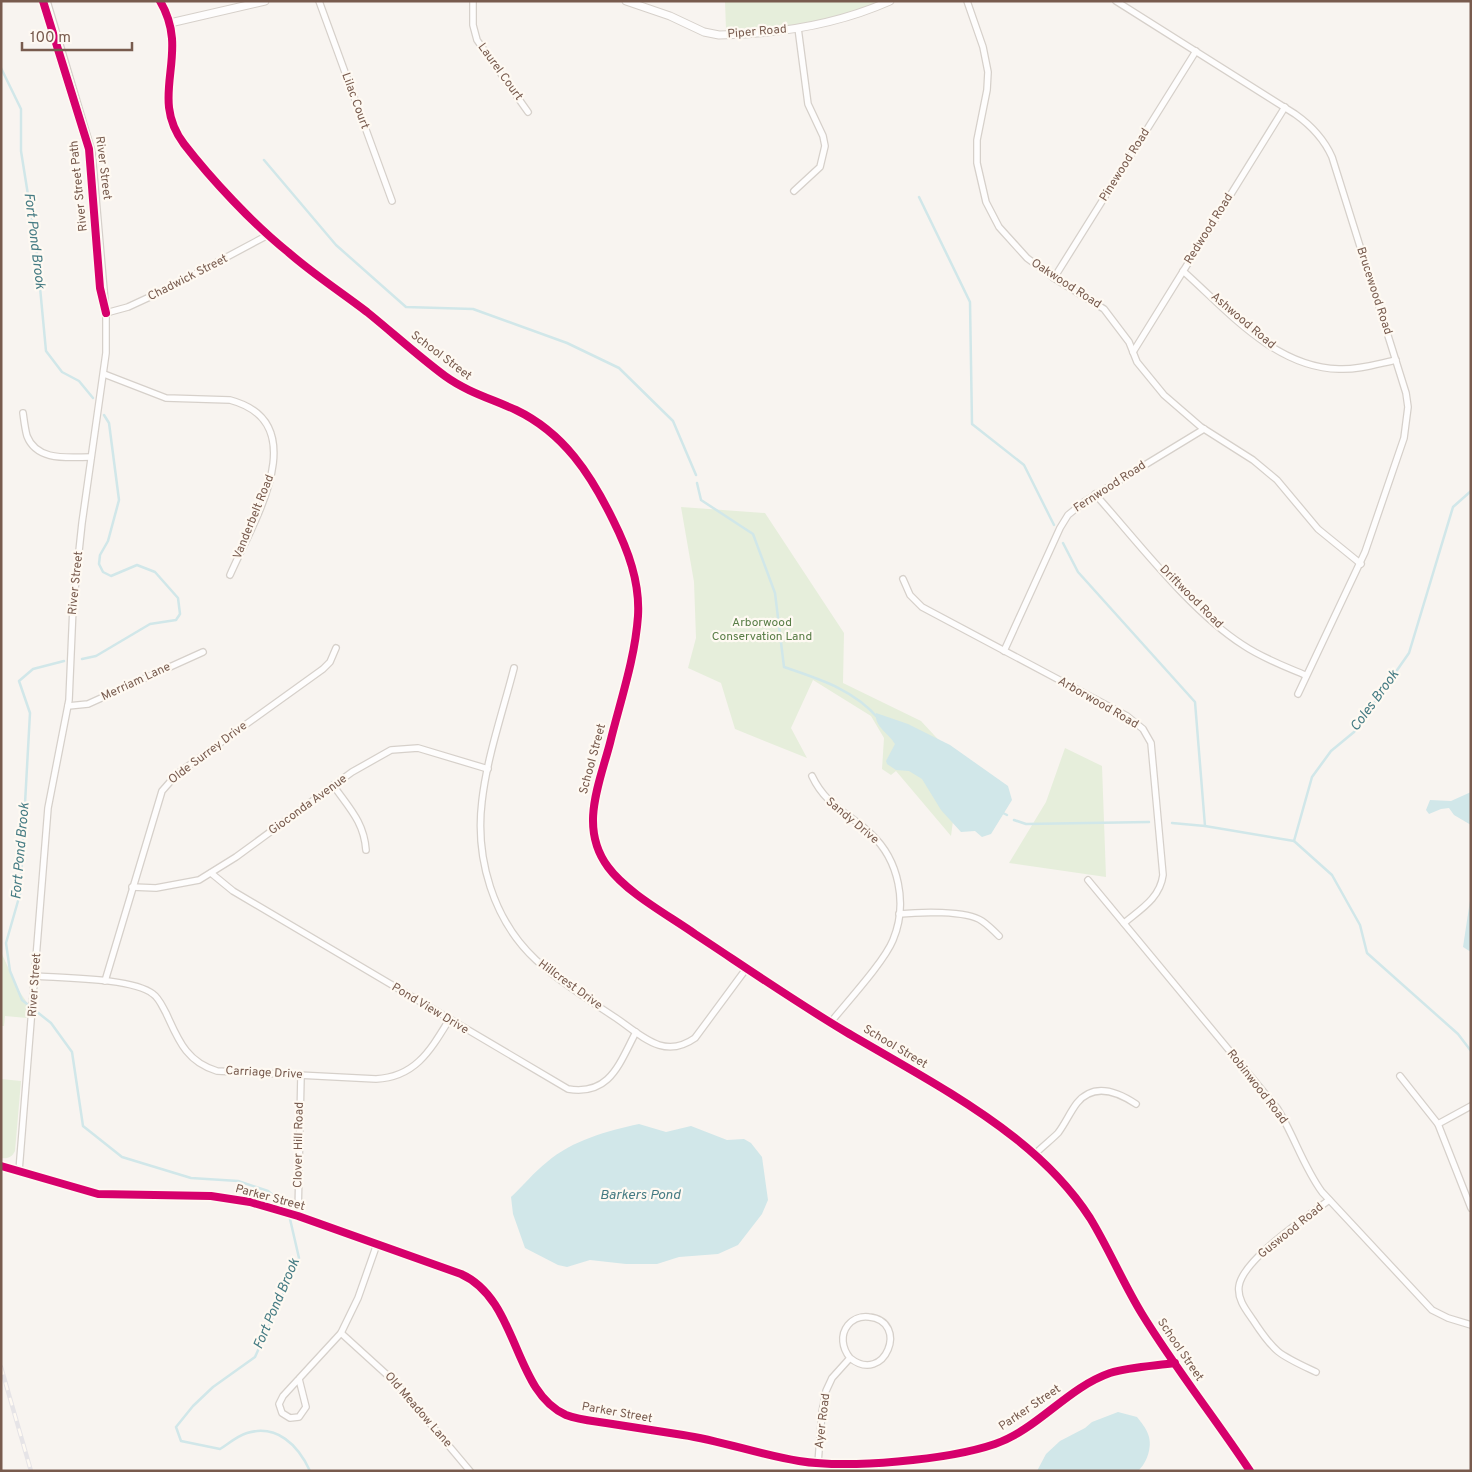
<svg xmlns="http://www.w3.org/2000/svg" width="1472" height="1472" font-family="Overpass,sans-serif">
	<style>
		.green { fill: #e6eedb }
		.water { fill: #d1e7e9 }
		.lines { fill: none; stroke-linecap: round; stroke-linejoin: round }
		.stream { stroke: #d1e7e9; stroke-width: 2.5 }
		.minor-casing { stroke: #d6d0ca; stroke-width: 8 }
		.tertiary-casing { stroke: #d6d0ca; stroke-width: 9 }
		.minor { stroke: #fefdfd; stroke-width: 5.5 }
		.tertiary { stroke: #fefdfd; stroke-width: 7 }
		.rail-casing { stroke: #e6e4e7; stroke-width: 4.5 }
		.rail { stroke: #fef9f2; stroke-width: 2.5; stroke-dasharray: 8; stroke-linecap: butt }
		.cycleway-casing { stroke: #fef9f2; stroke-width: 11 }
		.cycleway { stroke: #d6006c; stroke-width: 8 }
		.labels { text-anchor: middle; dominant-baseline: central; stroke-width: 4.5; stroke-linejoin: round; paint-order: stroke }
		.street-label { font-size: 12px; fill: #785b4e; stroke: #fef9f2 }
		.park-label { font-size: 12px; fill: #587d46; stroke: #fef9f2 }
		.water-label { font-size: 14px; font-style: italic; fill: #457b83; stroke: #fef9f2 }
	</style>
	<rect width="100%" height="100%" fill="#f8f4f0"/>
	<!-- green -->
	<g class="green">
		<path d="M 725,1 L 879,1 L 847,15 L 815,23 L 726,30 Z"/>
		<path d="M 681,507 L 765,513 L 844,633 L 843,683 L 921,721 L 986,791 L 953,821 L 951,836 L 896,771 L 891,775 L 882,769 L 884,738 L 871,716 L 813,680 L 791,728 L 807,758 L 735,729 L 721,683 L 688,668 L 696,638 L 694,582 Z"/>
		<path d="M 1065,748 L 1102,766 L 1106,877 L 1009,863 L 1046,802 Z"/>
		<path d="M 1,952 L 19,991 L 28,1004 L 27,1018 L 5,1016 L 4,1026 L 1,1026 Z"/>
		<path d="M 1,1079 L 21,1081 L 15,1151 C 12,1157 8,1159 1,1158 Z"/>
	</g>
	<!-- water -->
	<g class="water">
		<path d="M 876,713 L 908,724 L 950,745 L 1008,786 L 1012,800 L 991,834 L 982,837 L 975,831 L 961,832 L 941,810 L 922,779 L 909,771 L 896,770 L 887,764 L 886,761 L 895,744 C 890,734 874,727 876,713 Z"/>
		<path d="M 1471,792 L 1471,825 L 1454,815 L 1449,808 L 1441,809 L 1429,814 L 1426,810 L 1430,800 L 1451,801 Z"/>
		<path d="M 1471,894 L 1471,952 L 1463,947 Z"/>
		<path d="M 639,1124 L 666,1132 L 691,1126 L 727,1140 L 744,1139 L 751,1143 L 762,1157 L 768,1200 L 762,1214 L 738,1245 L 718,1254 L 679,1257 L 657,1264 L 626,1264 L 590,1260 L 567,1267 L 558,1265 L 525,1248 L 513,1214 L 511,1197 C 523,1186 534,1172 547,1162 C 573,1140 607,1131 639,1124 Z"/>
		<path d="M 1118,1412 L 1137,1417 C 1141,1422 1146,1428 1148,1434 C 1153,1446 1147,1463 1138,1471 L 1037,1471 L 1046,1454 L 1060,1441 L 1085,1428 L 1092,1422 Z"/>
	</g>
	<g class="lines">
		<!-- stream -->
		<g class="stream">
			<path d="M 1,68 L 21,109 L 21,151 L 36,245 L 46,351 L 62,372 L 79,381 L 93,398"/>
			<path d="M 264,160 L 336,245 L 406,307 L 473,309 L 567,343 L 619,368 L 673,421 L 696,475"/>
			<path d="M 919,197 L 970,302 L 972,424 L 1024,465 L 1054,525"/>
			<path d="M 697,483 L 701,500 L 753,534 L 775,593 L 784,667 C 819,679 853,689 878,718"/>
			<path d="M 1471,491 L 1453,507 L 1409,653 L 1354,732 L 1331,751 L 1312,777 L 1294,841 L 1332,875 L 1360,925 L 1367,953 L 1458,1034 L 1471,1051"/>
			<path d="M 1063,543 L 1078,572 L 1195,702 L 1205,826"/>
			<path d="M 82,659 L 96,656 L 150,624 L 176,620 L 180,614 L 178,598 L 155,572 L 137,565 L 111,576 L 103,572 L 99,564 L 100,555 L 108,541 L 119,500 L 109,423 L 104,415"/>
			<path d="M 64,661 L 33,669 L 19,681 L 30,713 L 20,894 L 6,943 L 10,971 L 22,1000 L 51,1023 L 72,1052 L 83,1126 L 122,1157 L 191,1178 L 238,1181 L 268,1191 L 283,1204"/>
			<path d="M 1001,812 L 1007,815"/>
			<path d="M 1014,820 L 1026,824 L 1149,822"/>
			<path d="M 1172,823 L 1205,826 L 1294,841"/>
			<path d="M 290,1219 L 299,1258 L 255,1357 L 213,1387 L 193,1406 L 176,1427 L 181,1441 L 220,1449 C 228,1444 237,1436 247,1433 C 277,1424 298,1445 310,1471"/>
		</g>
		<!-- minor casing -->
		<g class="minor-casing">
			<g id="minor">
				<path d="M 319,1 L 392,201"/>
				<path d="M 473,1 L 473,25 L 477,40 L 528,112"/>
				<path d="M 967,1 L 983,47 L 988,72 L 987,90 L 977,140 L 977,163 L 986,202 L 999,227 L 1027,258 L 1054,278 L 1104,309 L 1129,342 L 1137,362 L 1164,395 L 1201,427 L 1253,460 L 1277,480 L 1318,529 L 1361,564"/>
				<path d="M 1116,1 L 1295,114 C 1312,126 1324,139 1332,157 L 1406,393 L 1408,407 L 1404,438 L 1365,552 L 1298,694"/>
				<path d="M 794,191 L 820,167 L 825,146 L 823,136 L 808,104 L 798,28"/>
				<path d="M 1183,271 C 1227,310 1275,368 1339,369 C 1358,370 1377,364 1396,360"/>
				<path d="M 1054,278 L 1196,51"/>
				<path d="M 106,313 L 128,307 L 167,289 L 268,235"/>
				<path d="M 1133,352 L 1285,107"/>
				<path d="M 104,374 L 166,398 L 230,400 C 317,423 251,526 230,575"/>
				<path d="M 23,413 C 24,420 25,429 27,436 C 37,462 69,457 91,457"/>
				<path d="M 1095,494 C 1138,542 1190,611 1243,645 C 1262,658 1284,666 1305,675"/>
				<path d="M 903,579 L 910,595 L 922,607 L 1127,716 L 1143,729 L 1151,743 L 1163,875 C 1160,898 1141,909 1124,923"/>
				<path d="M 1004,651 L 1060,528 L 1068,515 L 1084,502 L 1204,429"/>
				<path d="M 514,668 C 503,711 487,757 482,801 C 475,858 493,920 536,960 C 560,982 589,1000 616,1018 C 642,1036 664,1060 695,1038 L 746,969"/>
				<path d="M 68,706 L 88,704 L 203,652"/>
				<path d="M 812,776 C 826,806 849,813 871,834 C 899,860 908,904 893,940 C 884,962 847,1002 831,1022"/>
				<path d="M 333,785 C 349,808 364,822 366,850"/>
				<path d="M 211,873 L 233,891 L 568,1089 C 610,1096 619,1064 636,1032"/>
				<path d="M 1088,880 L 1277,1108 C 1294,1135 1303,1166 1322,1192 L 1432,1310 L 1448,1318 L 1471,1325"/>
				<path d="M 132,887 L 156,888 L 199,880 L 236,857 L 352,772 L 391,750 L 418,748 L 488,769"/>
				<path d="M 899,914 C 919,912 966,910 982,921 C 988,925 994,931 999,936"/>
				<path d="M 35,976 C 63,978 133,978 153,994 C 159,998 162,1006 166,1013 C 178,1039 186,1062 217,1071 L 376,1079 C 415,1077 430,1051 449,1020"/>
				<path d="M 105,981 L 162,791 L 177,774 L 323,669 L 330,662 L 336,648"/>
				<path d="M 1400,1076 L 1438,1124 L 1471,1208"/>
				<path d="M 1438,1124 L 1471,1106"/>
				<path d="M 1035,1154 C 1042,1147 1051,1140 1058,1133 C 1065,1124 1070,1112 1077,1103 C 1094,1082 1118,1092 1136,1104"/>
				<path d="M 19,1171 L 48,808 L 69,700 L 73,607 L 82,523 L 106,353 L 106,313 L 92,152 L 47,1"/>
				<path d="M 298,1216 L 301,1075"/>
				<path d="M 341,1333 L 396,1383 L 470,1471"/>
				<path d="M 1316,1372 C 1280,1355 1275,1354 1253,1320 C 1246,1310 1237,1299 1239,1286 C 1243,1259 1307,1217 1329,1200"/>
				<path d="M 299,1379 L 306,1407 L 299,1417 L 290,1418 L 282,1413 L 279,1404 L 283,1396 L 341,1333 L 358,1298 L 377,1244"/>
				<path d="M 818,1463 L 822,1412 L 826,1391 L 832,1378 L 850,1358 C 885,1386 910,1321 869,1317 C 861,1316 853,1319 848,1325 C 840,1335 842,1348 850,1358"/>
			</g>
		</g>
		<!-- tertiary casing -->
		<g class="tertiary-casing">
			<g id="tertiary">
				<path d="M 160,1 C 192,55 147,95 184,144 C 211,179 253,224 288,252 C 313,274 341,292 367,312 C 393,333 418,356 445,376 C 467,392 492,399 516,410 C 564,433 591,475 613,520 C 628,550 640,582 638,616 C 635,659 620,702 610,743 C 599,785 579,828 608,867 C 627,893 668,915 695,934 C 745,967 794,1001 846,1032 C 902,1065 963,1097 1015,1138 C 1044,1161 1070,1187 1090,1218 C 1109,1249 1123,1283 1142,1314 C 1175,1368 1215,1418 1250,1471"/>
				<path d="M 626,1 L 670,16 L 704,32 L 719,35 C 778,34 836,25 890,1"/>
				<path d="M 170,23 L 265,1"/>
				<path d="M 1,1166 L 98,1194 L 211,1196 L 250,1202 L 298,1216 L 461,1274 C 519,1300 513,1392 566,1415 C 579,1420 593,1421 606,1423 C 632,1427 658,1431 683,1435 C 723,1441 760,1455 799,1461 C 848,1469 948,1460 995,1444 C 1038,1429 1067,1388 1110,1373 C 1130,1367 1153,1366 1175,1363"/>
			</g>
		</g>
		<!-- minor -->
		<use href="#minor" class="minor"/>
		<!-- tertiary -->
		<use href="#tertiary" class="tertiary"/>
		<!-- rail casing -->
		<g class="rail-casing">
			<path id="rail" d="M 1,1367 L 31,1471"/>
		</g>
		<!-- rail -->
		<use href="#rail" class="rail"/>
		<!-- cycleway casing -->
		<g class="cycleway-casing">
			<g id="cycleway">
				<path d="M 43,1 L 89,149 L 100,288 L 106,313"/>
				<path d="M 160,1 C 192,55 147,95 184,144 C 211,179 253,224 288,252 C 313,274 341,292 367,312 C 393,333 418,356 445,376 C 467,392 492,399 516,410 C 564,433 591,475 613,520 C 628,550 640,582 638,616 C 635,659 620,702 610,743 C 599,785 579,828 608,867 C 627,893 668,915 695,934 C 745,967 794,1001 846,1032 C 902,1065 963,1097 1015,1138 C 1044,1161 1070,1187 1090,1218 C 1109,1249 1123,1283 1142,1314 C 1175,1368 1215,1418 1250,1471"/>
				<path d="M 1,1166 L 98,1194 L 211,1196 L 250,1202 L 298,1216 L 461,1274 C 519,1300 513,1392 566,1415 C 579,1420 593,1421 606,1423 C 632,1427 658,1431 683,1435 C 723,1441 760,1455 799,1461 C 848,1469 948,1460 995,1444 C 1038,1429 1067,1388 1110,1373 C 1130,1367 1153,1366 1175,1363"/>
			</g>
		</g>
		<!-- cycleway -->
		<use href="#cycleway" class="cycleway"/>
	</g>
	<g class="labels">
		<!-- street labels -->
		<g class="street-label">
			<text transform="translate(757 32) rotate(-5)">Piper Road</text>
			<text transform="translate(500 72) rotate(54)">Laurel Court</text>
			<text transform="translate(355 101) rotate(70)">Lilac Court</text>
			<text transform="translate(1125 165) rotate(-58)">Pinewood Road</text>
			<text transform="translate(103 168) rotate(83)">River Street</text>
			<text transform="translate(79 186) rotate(-96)">River Street Path</text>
			<text transform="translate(1209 229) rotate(-58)">Redwood Road</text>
			<text transform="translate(188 278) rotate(-27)">Chadwick Street</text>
			<text transform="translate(1066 284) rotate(33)">Oakwood Road</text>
			<text transform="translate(1374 291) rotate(72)">Brucewood Road</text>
			<text transform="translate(1243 321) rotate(40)">Ashwood Road</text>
			<text transform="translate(441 356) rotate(37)">School Street</text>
			<text transform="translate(1110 487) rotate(-33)">Fernwood Road</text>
			<text transform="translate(254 517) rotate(-68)">Vanderbelt Road</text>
			<text transform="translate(76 583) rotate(-84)">River Street</text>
			<text transform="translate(1191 597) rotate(45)">Driftwood Road</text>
			<text transform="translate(136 682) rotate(-25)">Merriam Lane</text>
			<text transform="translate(1098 703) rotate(30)">Arborwood Road</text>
			<text transform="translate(208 753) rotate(-37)">Olde Surrey Drive</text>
			<text transform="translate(593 759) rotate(-75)">School Street</text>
			<text transform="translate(308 805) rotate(-36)">Gioconda Avenue</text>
			<text transform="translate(852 821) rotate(40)">Sandy Drive</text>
			<text transform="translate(35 985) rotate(-86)">River Street</text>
			<text transform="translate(570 985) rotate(36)">Hillcrest Drive</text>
			<text transform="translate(430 1009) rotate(31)">Pond View Drive</text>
			<text transform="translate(895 1047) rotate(31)">School Street</text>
			<text transform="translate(264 1073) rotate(3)">Carriage Drive</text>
			<text transform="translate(1257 1087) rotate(52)">Robinwood Road</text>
			<text transform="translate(299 1145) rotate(-89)">Clover Hill Road</text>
			<text transform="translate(270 1198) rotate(15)">Parker Street</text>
			<text transform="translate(1291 1231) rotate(-39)">Guswood Road</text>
			<text transform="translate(1180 1350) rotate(56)">School Street</text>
			<text transform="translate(1030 1408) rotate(-34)">Parker Street</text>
			<text transform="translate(418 1410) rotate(49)">Old Meadow Lane</text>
			<text transform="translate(617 1413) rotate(10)">Parker Street</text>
			<text transform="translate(823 1421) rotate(-83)">Ayer Road</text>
		</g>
		<!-- park labels -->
		<g class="park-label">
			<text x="762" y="623">Arborwood<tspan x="762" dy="14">Conservation Land</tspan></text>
		</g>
		<!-- water labels -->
		<g class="water-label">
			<text transform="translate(34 241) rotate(83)">Fort Pond Brook</text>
			<text transform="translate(1375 701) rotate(-54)">Coles Brook</text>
			<text transform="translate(21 851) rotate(-85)">Fort Pond Brook</text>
			<text x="640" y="1195">Barkers Pond</text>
			<text transform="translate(277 1304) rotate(-67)">Fort Pond Brook</text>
		</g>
	</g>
	<!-- border -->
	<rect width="1472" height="1472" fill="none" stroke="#785b4e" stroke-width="5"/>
	<!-- scale -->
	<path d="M22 42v8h110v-8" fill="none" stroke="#785b4e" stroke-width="2.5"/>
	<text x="30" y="42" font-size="15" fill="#785b4e" stroke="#fef9f2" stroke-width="4" paint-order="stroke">100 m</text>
</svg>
